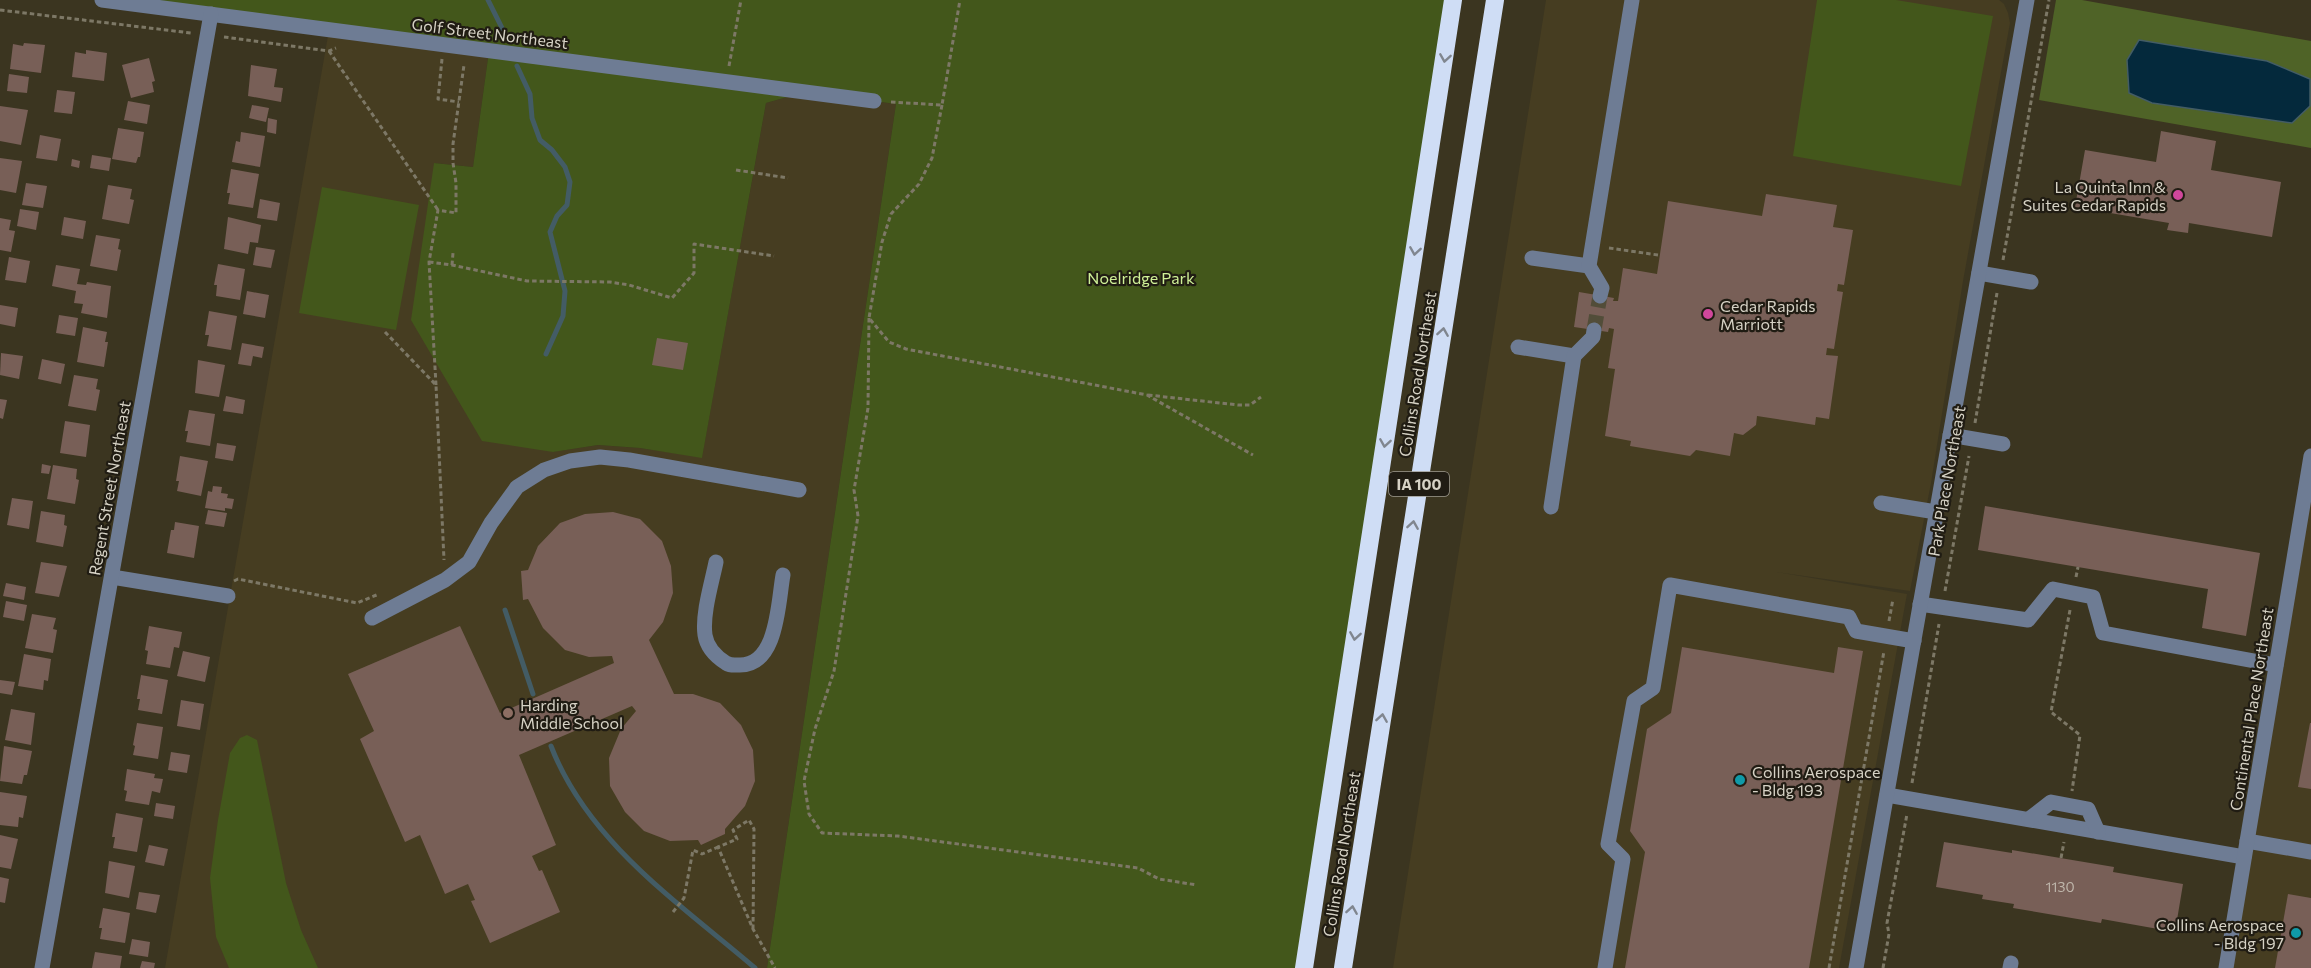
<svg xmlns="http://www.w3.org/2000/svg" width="2311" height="968" font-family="Commissioner,sans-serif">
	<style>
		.built { fill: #463d21 }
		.green { fill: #43571b }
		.forest { fill: #4f6327 }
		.water { fill: #04293c; stroke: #435c65; stroke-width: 1.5 }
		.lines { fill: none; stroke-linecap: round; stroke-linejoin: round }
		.stream { stroke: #435c65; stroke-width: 5 }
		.building { fill: #785f57 }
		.minor-tunnel { stroke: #524d39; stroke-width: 15; stroke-dasharray: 15 8; stroke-linecap: butt }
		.path { stroke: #7d7866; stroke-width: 3; stroke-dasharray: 4.5 3; stroke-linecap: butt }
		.minor { stroke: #6e7c94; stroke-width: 15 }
		.highway { stroke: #cfddf5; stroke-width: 18 }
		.oneway { stroke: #80868f }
		.hotel-dot { fill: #d1479c; stroke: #201c13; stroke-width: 2 }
		.education-dot { fill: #8d6e63; stroke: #201c13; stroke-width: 2 }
		.culture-dot { fill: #0f9aa8; stroke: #201c13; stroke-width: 2 }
		.labels { text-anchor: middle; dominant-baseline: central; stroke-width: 4.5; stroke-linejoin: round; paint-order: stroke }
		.number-label { font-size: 14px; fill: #beb5aa }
		.shield { fill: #201c13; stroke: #9f9b90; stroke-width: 1.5 }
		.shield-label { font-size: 15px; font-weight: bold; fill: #d6d2c5 }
		.street-label { font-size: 16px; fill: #d6d2c5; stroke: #201c13 }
		.poi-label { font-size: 16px; fill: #d6d2c5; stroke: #201c13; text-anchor: start }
		.park-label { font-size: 16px; fill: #cff097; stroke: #201c13 }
	</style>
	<rect width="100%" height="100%" fill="#3b3520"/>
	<!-- built -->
	<g class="built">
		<path d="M 1546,0 L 1999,0 L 2004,4 L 2008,13 L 2010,23 L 1963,281 L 1931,483 L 1910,591 L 1776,572 L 1907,594 L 1839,968 L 1393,968 Z"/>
		<path d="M 329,30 L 489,51 L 473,167 L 434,163 L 552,452 L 598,445 L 640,448 L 702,457 L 766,103 L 805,92 L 896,104 L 767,968 L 165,968 Z"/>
		<path d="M 2311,456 L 2311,968 L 2226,968 Z"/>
	</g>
	<!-- green -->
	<g class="green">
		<path d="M 102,0 L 1453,0 L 1304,968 L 767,968 L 896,104 L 805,92 L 766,103 L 702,458 L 640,448 L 598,445 L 553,452 L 482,441 L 411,320 L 434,163 L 473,167 L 489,51 Z"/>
		<path d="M 1817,0 L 1896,0 L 1993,16 L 1961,186 L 1793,156 Z"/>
		<path d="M 322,187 L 419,205 L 396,330 L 299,313 Z"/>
		<path d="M 247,735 L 257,740 L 286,883 L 301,930 L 318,968 L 229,968 L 216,937 L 210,878 L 218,820 L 230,753 L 240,738 Z"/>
	</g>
	<!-- forest -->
	<path class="forest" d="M 2056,0 L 2082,0 L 2311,41 L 2311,148 L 2039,100 Z"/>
	<!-- water -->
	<path class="water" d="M 2139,40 L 2267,61 L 2310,79 L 2310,106 L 2292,123 L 2152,103 L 2129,93 L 2127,60 Z"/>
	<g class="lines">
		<!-- stream -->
		<g class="stream">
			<path d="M 488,0 L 506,36"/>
			<path d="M 517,66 L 530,94 L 532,118 L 540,140 L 552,150 L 565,167 L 570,182 L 567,205 L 557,216 L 550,232 L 565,291 L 563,316 L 546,354"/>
			<path d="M 505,610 L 533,694"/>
			<path d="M 551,746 C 588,842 679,903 755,968"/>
		</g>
	</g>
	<!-- building -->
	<g class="building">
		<path d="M 24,43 L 45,45 L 41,73 L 10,69 L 13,44 L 23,46 Z"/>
		<path d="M 86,50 L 107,53 L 104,81 L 72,77 L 75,52 L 86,54 Z"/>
		<path d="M 149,58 L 155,81 L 152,82 L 154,92 L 131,98 L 122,65 Z"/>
		<path d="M 251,65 L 277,69 L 274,87 L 283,88 L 281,102 L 248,96 Z"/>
		<path d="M 9,74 L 29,77 L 27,93 L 7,91 Z"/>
		<path d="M 57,90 L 75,92 L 72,114 L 54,112 Z"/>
		<path d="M 128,101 L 150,105 L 147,124 L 124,120 Z"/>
		<path d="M 252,105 L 269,108 L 266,122 L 249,118 Z"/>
		<path d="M 0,106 L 28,110 L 21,145 L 0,141 Z"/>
		<path d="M 268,118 L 277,120 L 276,134 L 267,132 Z"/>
		<path d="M 118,128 L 144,132 L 140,157 L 138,157 L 136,163 L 112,159 Z"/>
		<path d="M 2161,131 L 2216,141 L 2211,170 L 2281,182 L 2272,237 L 2189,223 L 2188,233 L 2167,230 L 2169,223 L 2075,207 L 2085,150 L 2156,162 Z"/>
		<path d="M 241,132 L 265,136 L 260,167 L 232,162 L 236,141 L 240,142 Z"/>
		<path d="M 40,135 L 61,139 L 57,161 L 36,158 Z"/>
		<path d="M 92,155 L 111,158 L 109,171 L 90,168 Z"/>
		<path d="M 0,158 L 22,161 L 16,193 L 0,190 Z"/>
		<path d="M 72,159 L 80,161 L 79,168 L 71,166 Z"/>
		<path d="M 231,169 L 259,174 L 253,208 L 228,204 L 230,193 L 227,193 Z"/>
		<path d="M 26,183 L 47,186 L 43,208 L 22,205 Z"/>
		<path d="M 108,185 L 132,189 L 130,199 L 134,200 L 129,224 L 102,219 Z"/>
		<path d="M 1766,194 L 1837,205 L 1833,227 L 1853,230 L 1844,285 L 1838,284 L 1837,291 L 1843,292 L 1834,349 L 1827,348 L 1826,355 L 1838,356 L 1829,419 L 1816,417 L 1815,425 L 1757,416 L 1756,425 L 1743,435 L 1734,433 L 1730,456 L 1696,450 L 1690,456 L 1630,446 L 1631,441 L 1605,436 L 1615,369 L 1608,368 L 1614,329 L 1609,328 L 1608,332 L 1574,327 L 1579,292 L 1614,298 L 1613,301 L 1618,301 L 1623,268 L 1657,274 L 1668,201 L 1762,216 Z"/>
		<path d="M 260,199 L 280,203 L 277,221 L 257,218 Z"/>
		<path d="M 20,209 L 39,212 L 36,230 L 17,226 Z"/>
		<path d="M 64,217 L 86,221 L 83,239 L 61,235 Z"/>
		<path d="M 228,217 L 261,225 L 258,243 L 250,242 L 248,254 L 224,249 Z"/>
		<path d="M 0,218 L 11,220 L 9,230 L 15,231 L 11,252 L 0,250 Z"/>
		<path d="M 96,235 L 120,239 L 118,249 L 121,250 L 117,271 L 90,266 Z"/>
		<path d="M 256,247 L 275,250 L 271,268 L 253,265 Z"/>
		<path d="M 9,257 L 30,261 L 26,283 L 5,280 Z"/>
		<path d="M 218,264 L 245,269 L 240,300 L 216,296 L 217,285 L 214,285 Z"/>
		<path d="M 56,265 L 80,269 L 77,284 L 86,285 L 87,282 L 111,286 L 107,318 L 81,313 L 83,304 L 74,303 L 76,291 L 52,286 Z"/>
		<path d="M 247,291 L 269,295 L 265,318 L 243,314 Z"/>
		<path d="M 0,305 L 18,308 L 15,327 L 0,324 Z"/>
		<path d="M 209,311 L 237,316 L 231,350 L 207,346 L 209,335 L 205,335 Z"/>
		<path d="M 59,315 L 78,318 L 75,336 L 56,333 Z"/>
		<path d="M 83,327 L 107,332 L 105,342 L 108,342 L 104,367 L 77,362 Z"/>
		<path d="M 657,338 L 688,343 L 683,370 L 652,365 Z"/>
		<path d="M 242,343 L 264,347 L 262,358 L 253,356 L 251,366 L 238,364 Z"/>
		<path d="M 1,353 L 23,356 L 19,379 L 0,375 Z"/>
		<path d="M 42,359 L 65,364 L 61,384 L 38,379 Z"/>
		<path d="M 198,360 L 225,365 L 219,397 L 195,393 Z"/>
		<path d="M 74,375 L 98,379 L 96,389 L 100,390 L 96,411 L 68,406 Z"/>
		<path d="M 226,396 L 245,400 L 243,414 L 223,411 Z"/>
		<path d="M 0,399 L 7,400 L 3,419 L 0,418 Z"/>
		<path d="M 189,410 L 215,414 L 210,446 L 186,442 L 188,431 L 185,431 Z"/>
		<path d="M 65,421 L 90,425 L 86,457 L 60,453 Z"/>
		<path d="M 217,443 L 236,446 L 233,461 L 215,458 Z"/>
		<path d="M 180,456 L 208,461 L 201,496 L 177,491 L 179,481 L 176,481 Z"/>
		<path d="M 42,464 L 51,466 L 49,474 L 41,473 Z"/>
		<path d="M 53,465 L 77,469 L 76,479 L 79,480 L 75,504 L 47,499 Z"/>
		<path d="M 213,486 L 222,487 L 221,493 L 228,494 L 227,498 L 234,499 L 232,509 L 225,508 L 225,511 L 205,508 L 208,491 L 212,492 Z"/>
		<path d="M 12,498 L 33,501 L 29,529 L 7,525 Z"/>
		<path d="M 1985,506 L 2260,553 L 2246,636 L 2202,628 L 2208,589 L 1978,550 Z"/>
		<path d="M 208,510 L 227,513 L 224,527 L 205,524 Z"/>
		<path d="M 41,511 L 65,515 L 64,525 L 67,526 L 63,547 L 36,542 Z"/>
		<path d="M 613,512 L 640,519 L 662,541 L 671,566 L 673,593 L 663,622 L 649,640 L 674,694 L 693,694 L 720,703 L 741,725 L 753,750 L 755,781 L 745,806 L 725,829 L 725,834 L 701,845 L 698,840 L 670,841 L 644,831 L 625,812 L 610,786 L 609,758 L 621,729 L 636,711 L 632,706 L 519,755 L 556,845 L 532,856 L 539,871 L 542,870 L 560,912 L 490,943 L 471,901 L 475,900 L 468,884 L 445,894 L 420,835 L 405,842 L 360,739 L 374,731 L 348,674 L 460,626 L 500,713 L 614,663 L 612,656 L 589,657 L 565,650 L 543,628 L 528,599 L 523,600 L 521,571 L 528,570 L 538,546 L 560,523 L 585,514 Z"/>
		<path d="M 175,522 L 199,526 L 194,558 L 167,553 L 171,530 L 174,530 Z"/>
		<path d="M 41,562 L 67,566 L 59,597 L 35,593 Z"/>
		<path d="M 6,583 L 26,587 L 24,600 L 3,596 Z"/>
		<path d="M 6,601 L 27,605 L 24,621 L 3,617 Z"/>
		<path d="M 32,614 L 56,618 L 53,629 L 57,630 L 53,653 L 25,648 Z"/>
		<path d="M 149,626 L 182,632 L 179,648 L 174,647 L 170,668 L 146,664 L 148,651 L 145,650 Z"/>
		<path d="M 1682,647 L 1834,673 L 1838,647 L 1863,651 L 1809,968 L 1625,968 L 1645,852 L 1630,831 L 1647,729 L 1671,713 Z"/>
		<path d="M 183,651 L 210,657 L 205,682 L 177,676 Z"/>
		<path d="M 24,654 L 51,659 L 48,681 L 44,680 L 43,690 L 18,686 Z"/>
		<path d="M 141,675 L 168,680 L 162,714 L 138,710 L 140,699 L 137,699 Z"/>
		<path d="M 0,680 L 15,682 L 12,695 L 0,693 Z"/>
		<path d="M 181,700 L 204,704 L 200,730 L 177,726 Z"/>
		<path d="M 11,709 L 35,713 L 31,745 L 5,740 Z"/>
		<path d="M 137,723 L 163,727 L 158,759 L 133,755 L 135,746 L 133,745 Z"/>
		<path d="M 2310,723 L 2311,723 L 2311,789 L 2298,787 Z"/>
		<path d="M 4,746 L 32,751 L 27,775 L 24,775 L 22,784 L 0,781 Z"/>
		<path d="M 171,752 L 190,755 L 187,773 L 168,770 Z"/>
		<path d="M 127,769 L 155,774 L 154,778 L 163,779 L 160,793 L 152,791 L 149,805 L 125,801 L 127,791 L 124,790 Z"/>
		<path d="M 0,792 L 27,796 L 23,818 L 19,817 L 18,827 L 0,825 Z"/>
		<path d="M 156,803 L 175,806 L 173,819 L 154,816 Z"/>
		<path d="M 116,813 L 143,818 L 137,852 L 113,848 L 115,837 L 112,837 Z"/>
		<path d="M 0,835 L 18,839 L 11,869 L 0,867 Z"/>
		<path d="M 1944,842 L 2012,853 L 2012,850 L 2114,867 L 2113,872 L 2183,884 L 2175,932 L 2102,919 L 2101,923 L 2013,908 L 2014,904 L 1982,899 L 1983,895 L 1936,887 Z"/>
		<path d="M 149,845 L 168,849 L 164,866 L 145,862 Z"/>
		<path d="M 109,861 L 135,866 L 129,898 L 105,893 Z"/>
		<path d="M 0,877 L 9,879 L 5,903 L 0,902 Z"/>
		<path d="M 139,892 L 160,895 L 156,913 L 136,909 Z"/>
		<path d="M 2288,894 L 2311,898 L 2311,968 L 2275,968 Z"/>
		<path d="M 103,908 L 130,913 L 125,943 L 100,939 L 102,928 L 99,928 Z"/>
		<path d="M 132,939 L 150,942 L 148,957 L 129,954 Z"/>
		<path d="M 95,952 L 122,956 L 120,968 L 92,968 Z"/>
		<path d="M 142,961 L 155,963 L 154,968 L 140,968 Z"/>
	</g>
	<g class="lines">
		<!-- minor-tunnel -->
		<path class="minor-tunnel" d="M 1594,330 L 1600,296"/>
		<!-- path -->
		<g class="path">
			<path d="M 0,10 L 191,33"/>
			<path d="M 224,37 L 329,51 L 336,48"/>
			<path d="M 329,51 L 438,210"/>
			<path d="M 442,59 L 438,99 L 459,102"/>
			<path d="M 729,66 L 741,0"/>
			<path d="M 891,102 L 942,105 L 960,0"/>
			<path d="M 942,105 L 932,158 L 919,184 L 891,214 L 882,242 L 869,318 L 889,342 L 906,349 L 1147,395 L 1253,455"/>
			<path d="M 736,170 L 788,178"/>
			<path d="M 1609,248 L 1658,255"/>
			<path d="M 2003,260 L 2049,0"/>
			<path d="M 429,262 L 452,265 L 527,281 L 610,282 L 629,285 L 672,298 L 694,273 L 694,244 L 774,256"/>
			<path d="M 452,265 L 453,253"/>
			<path d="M 869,318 L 868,408 L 854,490 L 858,516 L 834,671 L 815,729 L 804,781 L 809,814 L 822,833 L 898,836 L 1138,868 L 1159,879 L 1197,885"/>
			<path d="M 385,332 L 436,385 L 444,560"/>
			<path d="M 436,385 L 429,262 L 438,210 L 456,213 L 456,183 L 453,163 L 453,144 L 464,65"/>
			<path d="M 1148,395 L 1238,405 L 1250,405 L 1261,397"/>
			<path d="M 1975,423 L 1997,293"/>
			<path d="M 2076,577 L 2078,567"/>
			<path d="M 234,581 L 238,579 L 357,603 L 379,594"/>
			<path d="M 1945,591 L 1969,456"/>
			<path d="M 2070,610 L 2051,712 L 2080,735 L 2072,791"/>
			<path d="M 1889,621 L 1893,599"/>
			<path d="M 1912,783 L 1939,624"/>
			<path d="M 2061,858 L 2064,842"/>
			<path d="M 673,912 L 684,898 L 693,850 L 702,854 L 718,847"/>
			<path d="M 753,929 L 754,829 L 749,820 L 733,830 L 737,839 L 718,847 L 753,929 L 775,968"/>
			<path d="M 1829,968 L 1884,651"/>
			<path d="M 1883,968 L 1889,934 L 1887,923 L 1907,814"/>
		</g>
		<!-- minor -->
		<g class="minor">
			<path d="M 102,0 L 874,101"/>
			<path d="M 1532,258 L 1589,266"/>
			<path d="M 1979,273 L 2031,282"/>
			<path d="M 1600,296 L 1602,288 L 1589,266 L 1632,0"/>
			<path d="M 1518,347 L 1574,356"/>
			<path d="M 1950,435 L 2003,444"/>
			<path d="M 1881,503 L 1936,512"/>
			<path d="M 1551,507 L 1574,356 L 1593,337 L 1594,330"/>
			<path d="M 716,562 C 712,582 702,614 705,635 C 707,648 715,656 726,663 C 731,666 734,665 739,665 C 778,666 778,602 783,575"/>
			<path d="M 112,577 L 228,596"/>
			<path d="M 1920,604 L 2028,620 L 2053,589 L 2093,597 L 2103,633 L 2276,665"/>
			<path d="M 372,618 L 445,580 L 469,562 L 491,523 L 517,487 L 544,470 L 570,461 L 600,457 L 629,460 L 799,490"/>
			<path d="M 1887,795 L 2244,857"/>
			<path d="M 2029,819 L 2051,802 L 2088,809 L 2098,832"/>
			<path d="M 2247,841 L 2311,852"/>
			<path d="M 42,968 L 211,14"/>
			<path d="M 1605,968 L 1623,859 L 1608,844 L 1634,701 L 1653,688 L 1670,585 L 1849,617 L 1856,631 L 1914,641"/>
			<path d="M 1856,968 L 2027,0"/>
			<path d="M 2010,968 L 2011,963"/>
			<path d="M 2226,968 L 2311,456"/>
		</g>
		<!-- highway -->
		<g class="highway">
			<path d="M 1304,968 L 1453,0"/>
			<path d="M 1343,968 L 1495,0"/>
		</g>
	</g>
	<!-- one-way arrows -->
	<defs><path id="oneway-chevron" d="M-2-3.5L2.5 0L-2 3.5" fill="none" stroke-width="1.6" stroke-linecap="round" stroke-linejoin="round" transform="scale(1.5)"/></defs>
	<g class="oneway">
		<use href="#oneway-chevron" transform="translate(1445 58) rotate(99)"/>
		<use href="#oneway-chevron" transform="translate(1415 251) rotate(99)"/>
		<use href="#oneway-chevron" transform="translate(1443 332) rotate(-81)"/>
		<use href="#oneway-chevron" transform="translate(1385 443) rotate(99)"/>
		<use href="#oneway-chevron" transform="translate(1413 525) rotate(-81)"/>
		<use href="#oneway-chevron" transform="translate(1355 636) rotate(99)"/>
		<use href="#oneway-chevron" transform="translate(1382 718) rotate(-81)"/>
		<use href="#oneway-chevron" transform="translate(1352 910) rotate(-81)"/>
	</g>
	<!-- markers -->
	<g class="hotel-dot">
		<circle cx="2178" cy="195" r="6"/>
		<circle cx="1708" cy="314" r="6"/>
	</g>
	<circle class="education-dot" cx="508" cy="713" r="6"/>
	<g class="culture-dot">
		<circle cx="1740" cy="780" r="6"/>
		<circle cx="2296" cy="933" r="6"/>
	</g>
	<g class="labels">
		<!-- number labels -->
		<g class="number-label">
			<text x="2060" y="886">1130</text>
		</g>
		<!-- shield labels -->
		<rect class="shield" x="1389" y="472" width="60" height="24" rx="4.5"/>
		<g class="shield-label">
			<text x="1419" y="484">IA 100</text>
		</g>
		<!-- street labels -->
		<g class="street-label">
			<text transform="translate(490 33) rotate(7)">Golf Street Northeast</text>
			<text transform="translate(1417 374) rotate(-81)">Collins Road Northeast</text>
			<text transform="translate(1946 481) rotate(-80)">Park Place Northeast</text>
			<text transform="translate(109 488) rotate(-80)">Regent Street Northeast</text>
			<text transform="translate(2251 709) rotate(-81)">Continental Place Northeast</text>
			<text transform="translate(1341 854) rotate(-81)">Collins Road Northeast</text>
		</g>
		<!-- poi labels -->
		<g class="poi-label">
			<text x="2166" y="186" text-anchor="end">La Quinta Inn &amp;<tspan x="2166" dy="18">Suites Cedar Rapids</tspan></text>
			<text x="1720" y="305">Cedar Rapids<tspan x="1720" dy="18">Marriott</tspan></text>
			<text x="520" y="704">Harding<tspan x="520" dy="18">Middle School</tspan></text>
			<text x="1752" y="771">Collins Aerospace<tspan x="1752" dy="18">- Bldg 193</tspan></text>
			<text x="2284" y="924" text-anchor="end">Collins Aerospace<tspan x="2284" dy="18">- Bldg 197</tspan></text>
		</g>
		<!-- park labels -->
		<g class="park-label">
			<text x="1141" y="277">Noelridge Park</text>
		</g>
	</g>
</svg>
